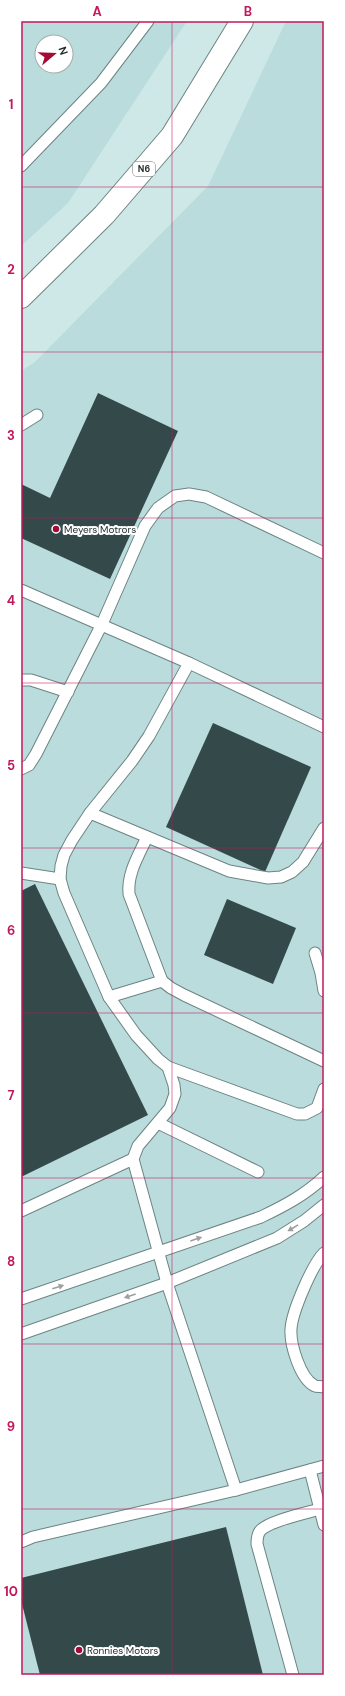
<svg xmlns="http://www.w3.org/2000/svg" width="345" height="1696" font-family="'DM Sans',sans-serif">
	<style>
		.built { fill: #badcdc; fill-rule: evenodd }
		.building { fill: #344a4a }
		.lines { fill: none; stroke-linecap: round; stroke-linejoin: round }
		.lane-casing { stroke: #6c8483; stroke-width: 13 }
		.highway-casing { stroke: #6c8483; stroke-width: 24 }
		.lane { stroke: #fff; stroke-width: 11 }
		.highway { stroke: #fff; stroke-width: 22 }
		.oneway { fill: #9ca0a0 }
		.grid { fill: none; stroke: #c2185b; stroke-width: 1; stroke-opacity: 0.55 }
		.poi-dot { fill: #a50936; stroke: #fff; stroke-width: 1.5 }
		.labels { text-anchor: middle; dominant-baseline: central; stroke-width: 4; stroke-linejoin: round; paint-order: stroke }
		.shield { fill: #fff; stroke: #656c6c; stroke-width: 1 }
		.shield-label { font-size: 9px; font-weight: bold; fill: #232d2d }
		.poi-label { font-size: 10px; fill: #232d2d; stroke: #fff; text-anchor: start }
		.neatline { fill: none; stroke: #c2185b; stroke-width: 1.5 }
		.grid-label { font-size: 13px; text-anchor: middle; font-weight: bold; fill: #c2185b }
	</style>
	<rect width="100%" height="100%" fill="#cee8e7"/>
	<!-- built -->
	<g class="built">
		<path d="M 21,21 L 187,21 L 68,203 L 21,246 ZM 42,42 L 66,42 L 66,66 L 42,66 Z"/>
		<path d="M 286,21 L 324,21 L 324,1675 L 21,1675 L 21,371 L 35,362 L 208,186 Z"/>
	</g>
	<!-- building -->
	<g class="building">
		<path d="M 98,393 L 178,431 L 110,579 L 21,538 L 21,484 L 50,498 Z"/>
		<path d="M 213,723 L 311,767 L 265,872 L 166,827 Z"/>
		<path d="M 35,884 L 148,1115 L 21,1177 L 21,891 Z"/>
		<path d="M 227,899 L 296,928 L 273,984 L 204,955 Z"/>
		<path d="M 226,1527 L 263,1675 L 40,1675 L 21,1600 L 21,1578 Z"/>
	</g>
	<g class="lines">
		<!-- lane casing -->
		<g class="lane-casing">
			<g id="lane">
				<path d="M 21,166 L 101,83 L 148,21"/>
				<path d="M 21,425 L 37,415"/>
				<path d="M 21,590 L 189,663 L 324,727"/>
				<path d="M 189,663 L 149,736 L 132,761 L 90,813 L 72,840 L 64,855 L 61,866 L 60,879 L 64,893 L 109,997 L 136,1035 L 158,1059 L 168,1067 L 174,1085 L 175,1094 L 170,1108 L 138,1146 L 133,1159 L 167,1283 L 236,1490"/>
				<path d="M 21,680 L 31,680 L 68,692"/>
				<path d="M 21,769 L 29,765 L 36,754 L 102,624 L 145,526 L 158,508 L 175,496 L 189,494 L 206,497 L 324,553"/>
				<path d="M 90,813 L 229,871 L 268,878 L 281,877 L 292,872 L 303,862 L 324,828"/>
				<path d="M 147,837 C 139,855 127,873 129,894 L 162,981"/>
				<path d="M 21,873 L 60,879"/>
				<path d="M 315,953 L 321,973 L 324,991"/>
				<path d="M 109,997 L 162,981 L 171,988 L 184,995 L 324,1061"/>
				<path d="M 168,1067 L 297,1114 L 305,1114 L 317,1108 L 324,1089"/>
				<path d="M 158,1123 L 258,1172"/>
				<path d="M 21,1211 L 133,1159"/>
				<path d="M 324,1253 C 312,1265 292,1312 291,1329 C 290,1344 300,1379 315,1386 C 317,1387 321,1386 324,1387"/>
				<path d="M 21,1299 L 261,1217 C 284,1206 305,1195 324,1177"/>
				<path d="M 21,1334 L 167,1283 L 277,1238 L 304,1221 L 324,1205"/>
				<path d="M 310,1470 L 324,1525"/>
				<path d="M 21,1542 L 33,1537 L 236,1490 L 324,1466"/>
				<path d="M 293,1675 L 257,1544 C 257,1540 257,1535 260,1531 C 268,1521 306,1513 320,1509"/>
			</g>
		</g>
		<!-- highway casing -->
		<g class="highway-casing">
			<path id="highway" d="M 21,297 L 104,215 L 172,136 L 242,21"/>
		</g>
		<!-- lane -->
		<use href="#lane" class="lane"/>
		<!-- highway -->
		<use href="#highway" class="highway"/>
	</g>
	<!-- one-way arrows -->
	<defs><path id="oneway-solid" d="M-6-.8H1V-3.2L6.5 0L1 3.2V.8H-6Z"/></defs>
	<g class="oneway">
		<use href="#oneway-solid" transform="translate(293 1228) rotate(149)"/>
		<use href="#oneway-solid" transform="translate(196 1239) rotate(-19)"/>
		<use href="#oneway-solid" transform="translate(58 1287) rotate(-18)"/>
		<use href="#oneway-solid" transform="translate(130 1296) rotate(161)"/>
	</g>
	<!-- grid -->
	<path class="grid" d="M 172,21 L 172,1675M 21,187 L 324,187M 21,352 L 324,352M 21,518 L 324,518M 21,683 L 324,683M 21,848 L 324,848M 21,1013 L 324,1013M 21,1178 L 324,1178M 21,1344 L 324,1344M 21,1509 L 324,1509"/>
	<!-- markers -->
	<g class="poi-dot">
		<circle cx="56" cy="529" r="4"/>
		<circle cx="79" cy="1650" r="4"/>
	</g>
	<g class="labels">
		<!-- shield labels -->
		<rect class="shield" x="133" y="162" width="22" height="14" rx="3"/>
		<g class="shield-label">
			<text x="144" y="169">N6</text>
		</g>
		<!-- poi labels -->
		<g class="poi-label">
			<text x="64" y="529">Meyers Motrors</text>
			<text x="87" y="1650">Ronnies Motors</text>
		</g>
	</g>
	<!-- border -->
	<rect width="345" height="1696" fill="none" stroke="#ffffff" stroke-width="44"/>
	<!-- north arrow -->
	<g transform="translate(54 54) rotate(71)"><circle r="19" fill="#ffffff" stroke="#a7abab"/>
	<path d="M0-3L7 15L0 10L-7 15Z" fill="#a50936"/>
	<text y="-6" font-size="11" font-weight="bold" text-anchor="middle" fill="#232d2d">N</text>
	</g>
	<rect x="22" y="22" width="301" height="1652" class="neatline"/>
	<g class="grid-label">
		<text x="97" y="16">A</text>
		<text x="248" y="16">B</text>
		<text x="11" y="109">1</text>
		<text x="11" y="274">2</text>
		<text x="11" y="440">3</text>
		<text x="11" y="605">4</text>
		<text x="11" y="770">5</text>
		<text x="11" y="935">6</text>
		<text x="11" y="1100">7</text>
		<text x="11" y="1266">8</text>
		<text x="11" y="1431">9</text>
		<text x="11" y="1596">10</text>
	</g>
</svg>
